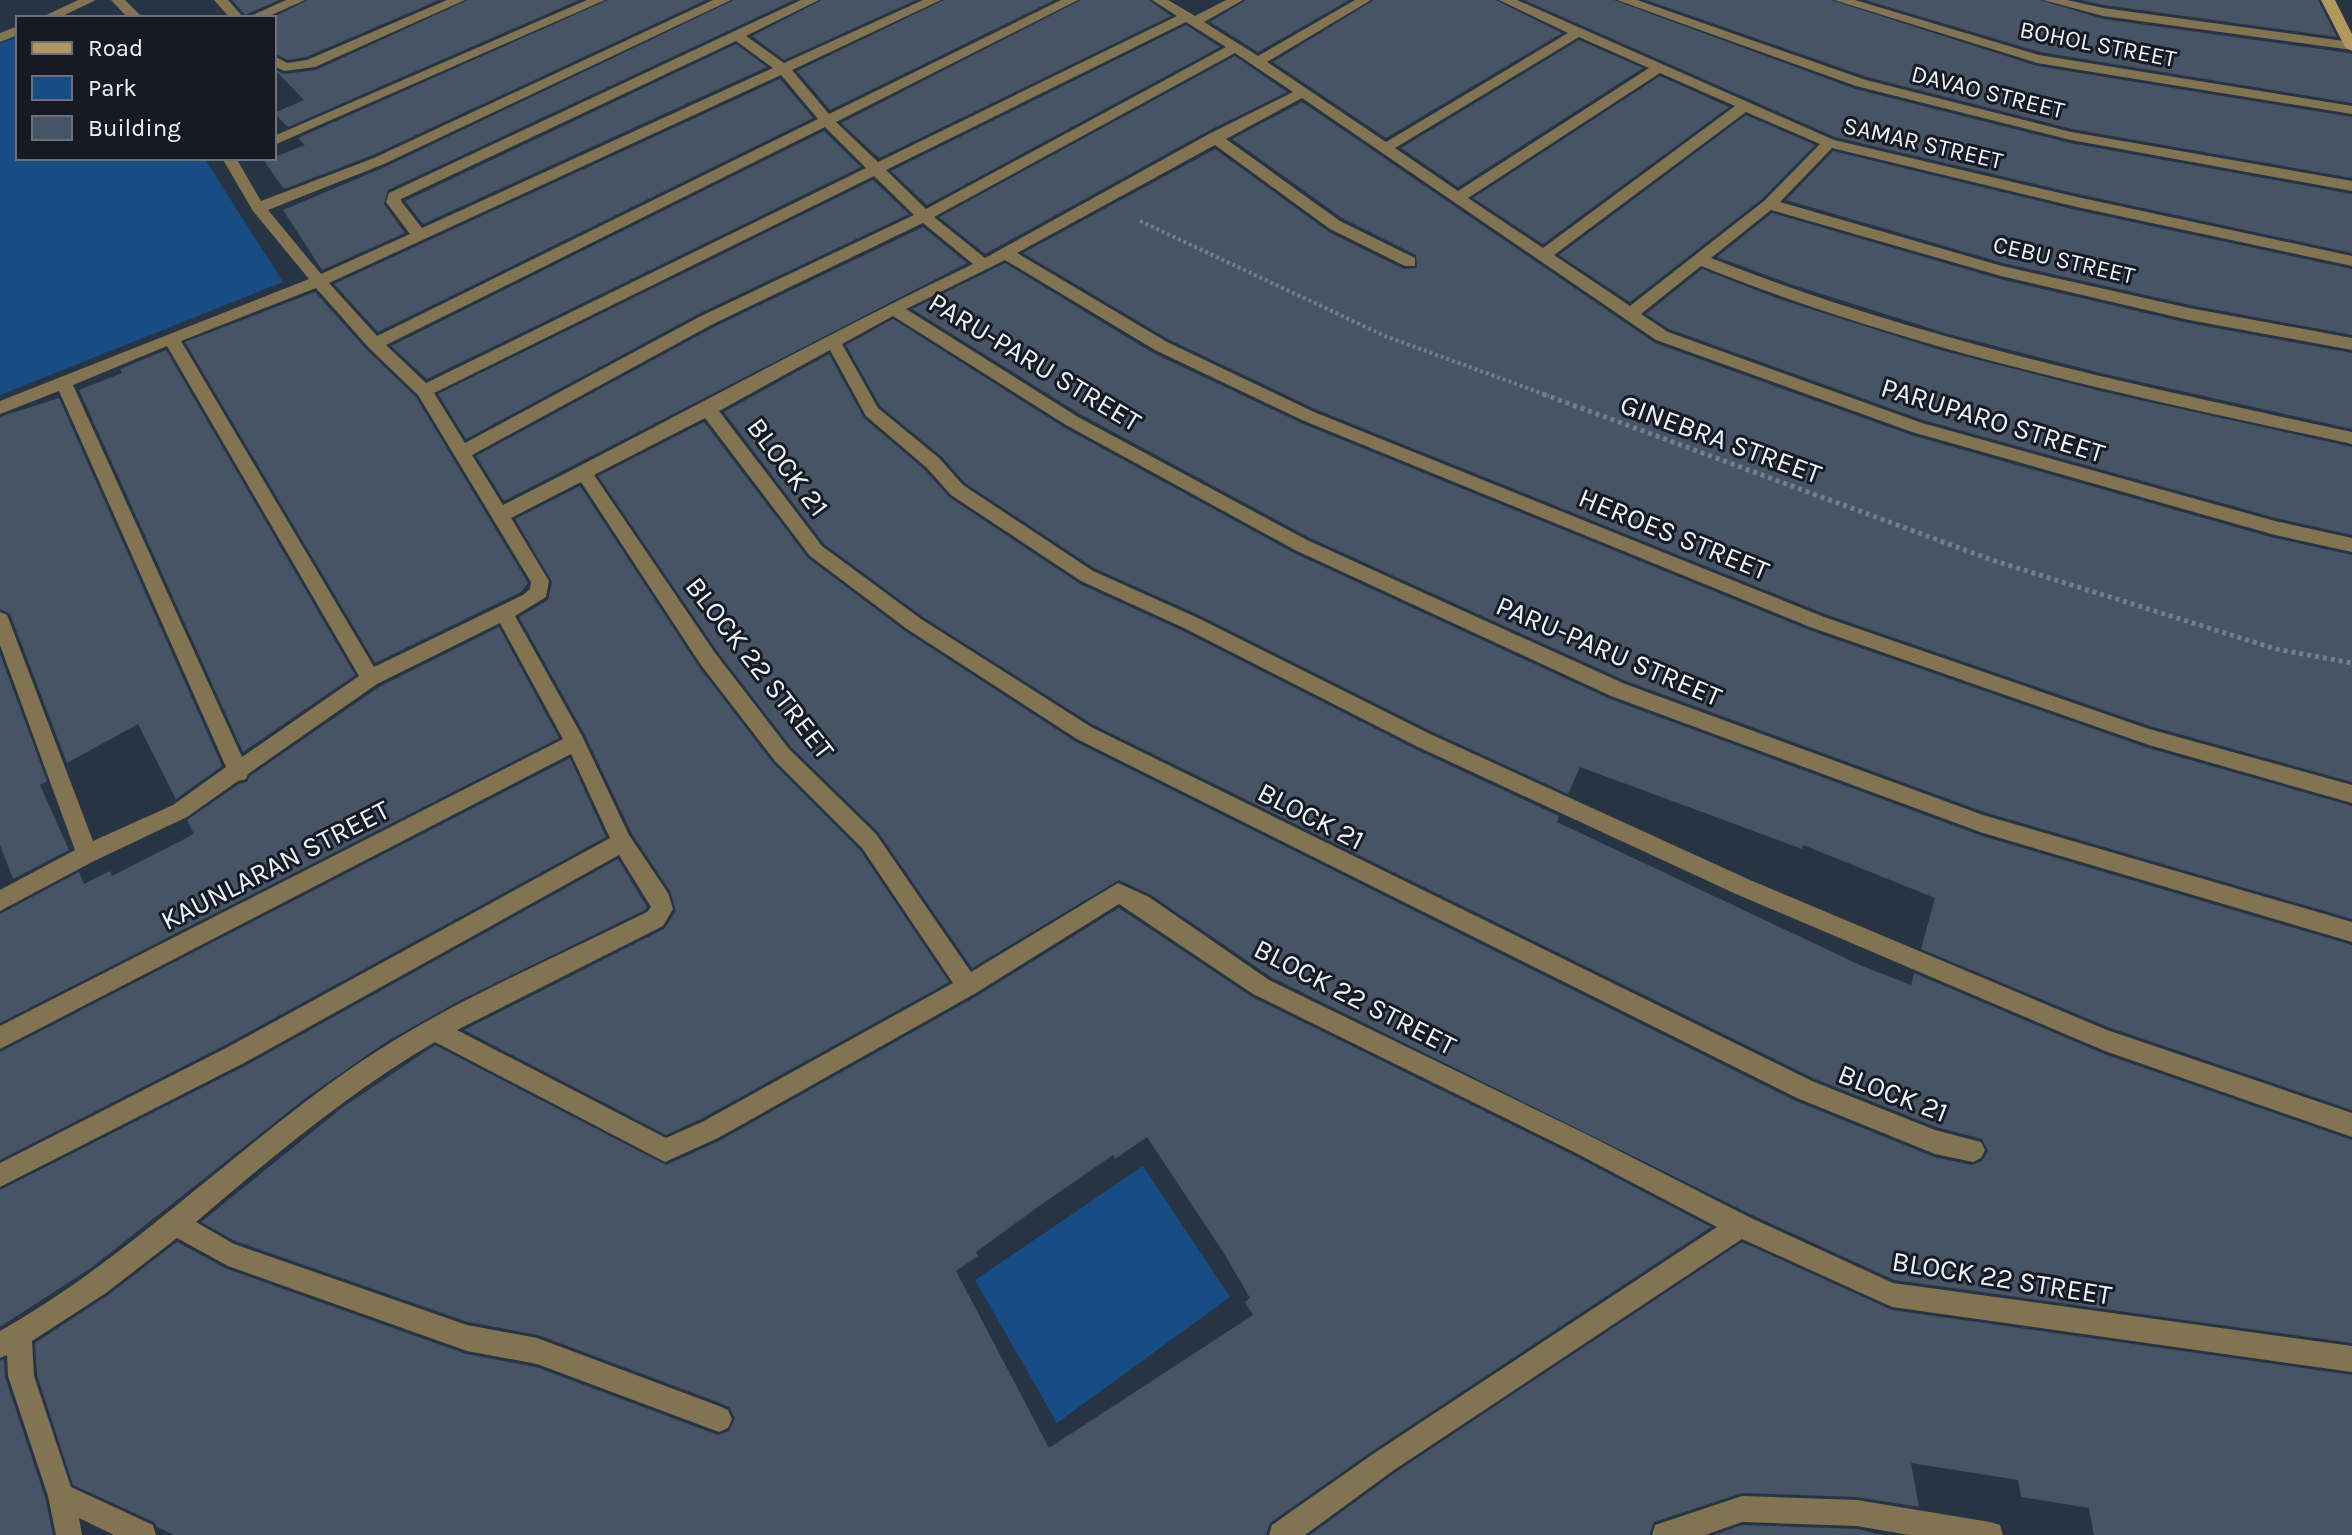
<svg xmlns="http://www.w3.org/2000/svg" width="2352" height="1535" font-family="Karla,sans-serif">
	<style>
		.green { fill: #174c84 }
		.building { fill: #465465; fill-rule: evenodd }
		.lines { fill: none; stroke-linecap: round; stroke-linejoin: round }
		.path-far1 { stroke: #737e8c; stroke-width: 4; stroke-dasharray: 3 3; stroke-linecap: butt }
		.path { stroke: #737e8c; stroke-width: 5; stroke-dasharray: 4 4; stroke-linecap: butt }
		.street { fill: #837451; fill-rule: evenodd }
		.secondary { fill: #b0985f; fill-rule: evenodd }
		.labels { text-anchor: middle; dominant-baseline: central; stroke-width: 6; stroke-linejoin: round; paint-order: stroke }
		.far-street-label { font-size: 24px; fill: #ecf4fe; stroke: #161b23 }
		.street-label { font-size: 28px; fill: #ecf4fe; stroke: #161b23 }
	</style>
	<rect width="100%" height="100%" fill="#273444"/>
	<!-- green -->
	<g class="green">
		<path d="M 18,36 L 18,158 L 204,158 L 283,282 L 0,395 L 0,44 Z"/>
		<path d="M 1143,1166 L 1230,1297 L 1057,1423 L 975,1280 Z"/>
	</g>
	<!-- building -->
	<g class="building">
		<path d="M 232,0 L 279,0 L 245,15 Z"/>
		<path d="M 308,0 L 439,0 L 306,57 L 288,60 L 274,53 L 272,18 Z"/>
		<path d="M 468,0 L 579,0 L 288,127 L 274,113 L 304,100 L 274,69 L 284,74 L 316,70 Z"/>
		<path d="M 608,0 L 706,0 L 373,155 L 284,189 L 264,161 L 305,145 L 298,138 Z"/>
		<path d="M 734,0 L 794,0 L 388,190 L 384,204 L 405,233 L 322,270 L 283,210 L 385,167 Z"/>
		<path d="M 822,0 L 916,0 L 784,60 L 752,36 Z"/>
		<path d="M 944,0 L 1054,0 L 830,110 L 797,71 Z"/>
		<path d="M 1081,0 L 1149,0 L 1171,16 L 879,158 L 841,123 Z"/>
		<path d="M 1246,0 L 1349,0 L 1258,52 L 1210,22 Z"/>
		<path d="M 1374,0 L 1496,0 L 1562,33 L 1386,138 L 1273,62 Z"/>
		<path d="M 1524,0 L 1614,0 L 1855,89 L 2070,143 L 2352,194 L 2352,253 L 2078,194 L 1835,137 Z"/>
		<path d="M 1646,0 L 1831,0 L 2037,66 L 2352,117 L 2352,178 L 2072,129 L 1867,77 Z"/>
		<path d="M 1865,0 L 2040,0 L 2103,19 L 2349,53 L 2352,54 L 2352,103 L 2040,52 Z"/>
		<path d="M 2081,0 L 2318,0 L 2337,37 L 2104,5 Z"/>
		<path d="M 1186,25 L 1220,47 L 927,205 L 891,171 Z"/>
		<path d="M 1579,40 L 1643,68 L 1458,187 L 1401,148 Z"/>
		<path d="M 736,44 L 767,67 L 423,224 L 405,201 Z"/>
		<path d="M 1235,56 L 1287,92 L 1208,131 L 985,254 L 939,217 Z"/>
		<path d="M 1660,76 L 1729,107 L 1543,244 L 1473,198 Z"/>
		<path d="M 780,79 L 813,118 L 378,332 L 334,284 Z"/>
		<path d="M 1302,102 L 1655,343 L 1911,435 L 2274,538 L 2352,555 L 2352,782 L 2150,726 L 1825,614 L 1315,409 L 1168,339 L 1023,253 L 1215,149 L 1329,232 L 1404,269 L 1417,268 L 1416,255 L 1342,218 L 1232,139 Z"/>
		<path d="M 1746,115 L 1815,145 L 1762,199 L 1630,302 L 1559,255 Z"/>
		<path d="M 824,131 L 861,167 L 427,379 L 391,346 Z"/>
		<path d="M 1833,151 L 2076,210 L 2352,269 L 2352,335 L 2190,305 L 2003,263 L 1786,200 Z"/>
		<path d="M 873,180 L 909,214 L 700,313 L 466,439 L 438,394 Z"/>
		<path d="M 1772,213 L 2000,279 L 2188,323 L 2352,353 L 2352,429 L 2109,375 L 1948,334 L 1790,284 L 1717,257 Z"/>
		<path d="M 923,227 L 967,263 L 504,501 L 476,456 L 714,327 Z"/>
		<path d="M 1005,263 L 1153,353 L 1301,423 L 1809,630 L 2148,748 L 2352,806 L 2352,919 L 1984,812 L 1626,681 L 1308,537 L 1080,414 L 912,309 Z"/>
		<path d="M 1702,269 L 1779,299 L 1940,350 L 2104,392 L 2352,447 L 2352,535 L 2276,518 L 1923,420 L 1669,329 L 1646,314 Z"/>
		<path d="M 315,292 L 367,350 L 416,397 L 528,583 L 521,592 L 375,663 L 185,342 Z"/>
		<path d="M 893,319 L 1065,428 L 1294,553 L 1610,699 L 1982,836 L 2352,945 L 2352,1110 L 2108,1027 L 1921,949 L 1935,898 L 1803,845 L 1802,849 L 1580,767 L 1568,794 L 1431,731 L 1199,615 L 1094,568 L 965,483 L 941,456 L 880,406 L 846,345 Z"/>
		<path d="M 166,350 L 355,675 L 243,752 L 79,390 L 122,373 L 120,369 Z"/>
		<path d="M 829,354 L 864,418 L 925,470 L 949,497 L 1080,584 L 1183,631 L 1415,749 L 1559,816 L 1557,822 L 1862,966 L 1911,985 L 1914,973 L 2104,1054 L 2352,1140 L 2352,1343 L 1894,1280 L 1750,1214 L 1271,977 L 1151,895 L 1119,880 L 972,968 L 878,832 L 791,747 L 717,651 L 598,476 L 704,422 L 808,558 L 905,631 L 1076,742 L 1796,1101 L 1934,1157 L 1972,1165 L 1982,1161 L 1988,1151 L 1982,1139 L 1936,1127 L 1813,1078 L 1092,724 L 923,617 L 824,544 L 724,412 Z"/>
		<path d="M 59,398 L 222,766 L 176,799 L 138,724 L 67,763 L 10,614 L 0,609 L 0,417 Z"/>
		<path d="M 580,486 L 699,667 L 773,763 L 860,850 L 949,982 L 701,1119 L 666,1135 L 464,1030 L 664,929 L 676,911 L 670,891 L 632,834 L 585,735 L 519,617 L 548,600 L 552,582 L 515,519 Z"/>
		<path d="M 499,627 L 559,738 L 0,1023 L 0,914 L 79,872 L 84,884 L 110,871 L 112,876 L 194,834 L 187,820 L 239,784 L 247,782 L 250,776 L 379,687 Z"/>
		<path d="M 0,654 L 47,781 L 40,785 L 69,850 L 13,879 L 0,845 Z"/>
		<path d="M 570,758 L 606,837 L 227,1044 L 0,1160 L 0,1052 Z"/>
		<path d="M 618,859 L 647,907 L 645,910 L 459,1001 L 386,1042 L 307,1097 L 91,1268 L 0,1327 L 0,1190 L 245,1066 Z"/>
		<path d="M 1119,908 L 1252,997 L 1571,1154 L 1711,1227 L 1374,1450 L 1270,1523 L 1266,1535 L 174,1535 L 157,1527 L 154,1522 L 73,1485 L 37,1375 L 35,1343 L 108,1295 L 177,1242 L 227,1269 L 466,1354 L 536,1367 L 718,1435 L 729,1431 L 735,1418 L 729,1407 L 720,1403 L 538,1335 L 468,1322 L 235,1241 L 201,1222 L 343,1107 L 435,1045 L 666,1165 L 719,1141 L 977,996 ZM 1147,1137 L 1225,1255 L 1250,1298 L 1245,1302 L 1253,1315 L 1049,1448 L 956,1271 L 978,1256 L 976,1252 L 1042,1204 L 1113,1155 L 1115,1159 Z"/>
		<path d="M 1742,1242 L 1892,1310 L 2352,1375 L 2352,1535 L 2094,1535 L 2089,1508 L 2021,1497 L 2018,1480 L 1911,1463 L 1919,1507 L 1857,1497 L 1742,1493 L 1654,1522 L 1649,1535 L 1310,1535 L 1396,1472 Z"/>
		<path d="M 4,1359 L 5,1377 L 45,1497 L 53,1535 L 0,1535 L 0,1361 Z"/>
		<path d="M 1742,1525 L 1857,1529 L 1882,1535 L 1714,1535 Z"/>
	</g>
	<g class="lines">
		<!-- path-far1 -->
		<path class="path-far1" d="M 1140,221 L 1385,336 L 1549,396"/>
		<!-- path -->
		<path class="path" d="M 1543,394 L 1992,560 L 2276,649 L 2352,663"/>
		<!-- street -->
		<g class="street">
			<path d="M 78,0 L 96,0 L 58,18 L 40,18 Z"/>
			<path d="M 111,0 L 125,0 L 143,18 L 128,18 Z"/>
			<path d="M 214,0 L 228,0 L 244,18 L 230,18 Z"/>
			<path d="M 286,0 L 305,0 L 265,18 L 246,18 Z"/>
			<path d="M 447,0 L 465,0 L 315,67 L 284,71 L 274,66 L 274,56 L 287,63 L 307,60 Z"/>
			<path d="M 587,0 L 605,0 L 274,145 L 274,136 Z"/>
			<path d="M 713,0 L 731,0 L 384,164 L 268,210 L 321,274 L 410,234 L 386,202 L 389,193 L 801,0 L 819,0 L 746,36 L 784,63 L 923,0 L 941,0 L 792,70 L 829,114 L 1061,0 L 1078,0 L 836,122 L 878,162 L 1177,16 L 1152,0 L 1168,0 L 1195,16 L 1226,0 L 1243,0 L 1204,22 L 1258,56 L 1355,0 L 1371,0 L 1267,62 L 1386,142 L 1568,33 L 1499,0 L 1517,0 L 1834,140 L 2077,197 L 2352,256 L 2352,266 L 2077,207 L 1832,148 L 1780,202 L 2002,266 L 2189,308 L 2352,338 L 2352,350 L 2189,320 L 2001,276 L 1771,210 L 1711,258 C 1917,340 2135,385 2352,432 L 2352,444 C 2132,397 1910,350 1701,266 L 1641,314 L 1668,332 L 1922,423 L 2275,521 L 2352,538 L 2352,552 L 2275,535 L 1912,432 L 1656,340 L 1302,98 L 1226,139 L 1340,221 L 1415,258 L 1415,266 L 1405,266 L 1330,229 L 1215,145 L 1017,253 L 1167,342 L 1314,412 L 1824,617 L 2149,729 L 2352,785 L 2352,803 L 2149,745 L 1810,627 L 1302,420 L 1155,350 L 1005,260 L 906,309 L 1078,417 L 1307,540 L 1625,684 L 1983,815 L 2352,922 L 2352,942 L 1983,833 L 1611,696 L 1295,550 L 1066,425 L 893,316 L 842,344 L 878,408 L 939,458 L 963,485 L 1093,571 L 1198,618 L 1430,734 L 1750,880 L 2107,1030 L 2352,1113 L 2352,1137 L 2105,1051 L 1736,894 L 1416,746 L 1184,628 L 1081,581 L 951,495 L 927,468 L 866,416 L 830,350 L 719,411 L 822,546 L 921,619 L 1091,727 L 1812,1081 L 1935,1130 L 1981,1142 L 1985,1150 L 1981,1158 L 1973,1162 L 1935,1154 L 1797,1098 L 1077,739 L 907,629 L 810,556 L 705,418 L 594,475 L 715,653 L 789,749 L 876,834 L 971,972 L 1118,883 L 1149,897 L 1269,980 L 1588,1135 L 1749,1217 L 1893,1283 L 2352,1346 L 2352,1372 L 1892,1307 L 1742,1239 L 1394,1470 L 1305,1535 L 1269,1535 L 1272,1525 L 1376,1452 L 1717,1227 L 1572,1151 L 1253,994 L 1119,904 L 976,993 L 718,1138 L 665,1162 L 435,1042 C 348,1093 272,1157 196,1222 L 234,1244 L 467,1325 L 537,1338 L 719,1406 L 728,1410 L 732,1419 L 728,1428 L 719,1432 L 537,1364 L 467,1351 L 228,1266 L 177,1238 L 106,1293 L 32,1341 L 34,1376 L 71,1487 L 153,1525 L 156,1535 L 114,1535 L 79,1518 L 82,1535 L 56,1535 L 48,1496 L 8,1376 L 7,1355 L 0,1358 L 0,1331 C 129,1258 232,1151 353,1067 C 444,1004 549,961 647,912 L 651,907 L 619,855 L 244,1063 L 0,1187 L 0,1163 L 228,1047 L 610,838 L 571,754 L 0,1049 L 0,1026 L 563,739 L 500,623 L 377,684 L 248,774 L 246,779 L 238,781 L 187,817 L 94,861 L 0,911 L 0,890 L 75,850 L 0,645 L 0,612 L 7,615 L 9,620 L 93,841 L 173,805 L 226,767 L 59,391 L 0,414 L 0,401 L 309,279 L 253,211 L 222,158 L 236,158 L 261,201 L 374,158 ZM 1186,22 L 1226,47 L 926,209 L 886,170 ZM 1579,37 L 1649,68 L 1458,191 L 1395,148 ZM 736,41 L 773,68 L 422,228 L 401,201 L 401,199 ZM 1235,53 L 1293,92 L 1209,134 L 985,258 L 934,217 ZM 1660,73 L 1735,106 L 1543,248 L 1468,198 ZM 781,75 L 818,119 L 377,336 L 329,283 ZM 1746,112 L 1820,144 L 1764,201 L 1630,306 L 1554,255 ZM 825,127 L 866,168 L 426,383 L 386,345 ZM 874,176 L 914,215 L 701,316 L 465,443 L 434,393 ZM 923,223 L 973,264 C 814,340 660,426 503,505 L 472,455 L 713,324 ZM 316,288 L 369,348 L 418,395 L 531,582 L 530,589 L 523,595 L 374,667 L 181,341 ZM 167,346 L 359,676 L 242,757 L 73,385 ZM 581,482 L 701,665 L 775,761 L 862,848 L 953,983 L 702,1122 L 666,1138 L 457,1030 L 663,926 L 673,909 L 668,893 L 629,835 L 582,736 L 515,616 L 546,597 L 549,581 L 511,518 Z"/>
			<path d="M 1617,0 L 1637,0 L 1866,80 L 2071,132 L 2352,181 L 2352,191 L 2071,140 L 1856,86 Z"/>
			<path d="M 1834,0 L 1855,0 L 2039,55 L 2352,106 L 2352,114 L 2037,63 Z"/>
			<path d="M 2043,0 L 2067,0 L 2103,8 L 2351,42 L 2352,50 L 2103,16 Z"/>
			<path d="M 18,26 L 18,35 L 0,42 L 0,33 Z"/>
			<path d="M 1742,1496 L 1857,1500 L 1990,1522 L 2000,1525 L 2003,1535 L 1909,1535 L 1857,1526 L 1742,1522 L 1705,1535 L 1652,1535 L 1655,1525 Z"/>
		</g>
		<!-- secondary -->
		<path class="secondary" d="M 2321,0 L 2335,0 L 2352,34 L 2352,51 L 2345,47 Z"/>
	</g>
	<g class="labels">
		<!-- far-street labels -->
		<g class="far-street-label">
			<text transform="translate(2098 44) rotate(11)">BOHOL STREET</text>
			<text transform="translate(1988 92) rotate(14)">DAVAO STREET</text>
			<text transform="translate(1923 143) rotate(13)">SAMAR STREET</text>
			<text transform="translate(2064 260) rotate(13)">CEBU STREET</text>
		</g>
		<!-- street labels -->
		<g class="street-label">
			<text transform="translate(1035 362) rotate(31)">PARU-PARU STREET</text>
			<text transform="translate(1993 420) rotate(17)">PARUPARO STREET</text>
			<text transform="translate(1721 439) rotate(20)">GINEBRA STREET</text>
			<text transform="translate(788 467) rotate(53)">BLOCK 21</text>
			<text transform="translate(1674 534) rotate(22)">HEROES STREET</text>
			<text transform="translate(1609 651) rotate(23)">PARU-PARU STREET</text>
			<text transform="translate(760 668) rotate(52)">BLOCK 22 STREET</text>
			<text transform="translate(1311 816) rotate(27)">BLOCK 21</text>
			<text transform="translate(275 865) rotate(-27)">KAUNLARAN STREET</text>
			<text transform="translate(1355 997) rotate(27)">BLOCK 22 STREET</text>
			<text transform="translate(1893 1093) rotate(21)">BLOCK 21</text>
			<text transform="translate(2002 1278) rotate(9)">BLOCK 22 STREET</text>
		</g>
	</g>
	<!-- legend -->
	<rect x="16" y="16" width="260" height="144" fill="#161b23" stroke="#6c727b" stroke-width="2"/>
	<rect x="32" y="42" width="40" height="12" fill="#b0985f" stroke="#6c727b" stroke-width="2"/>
	<text x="88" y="56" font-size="24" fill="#ecf4fe">Road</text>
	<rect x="32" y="76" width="40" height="24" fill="#174c84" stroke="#6c727b" stroke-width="2"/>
	<text x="88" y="96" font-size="24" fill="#ecf4fe">Park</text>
	<rect x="32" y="116" width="40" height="24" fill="#465465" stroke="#6c727b" stroke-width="2"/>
	<text x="88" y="136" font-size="24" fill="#ecf4fe">Building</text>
</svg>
